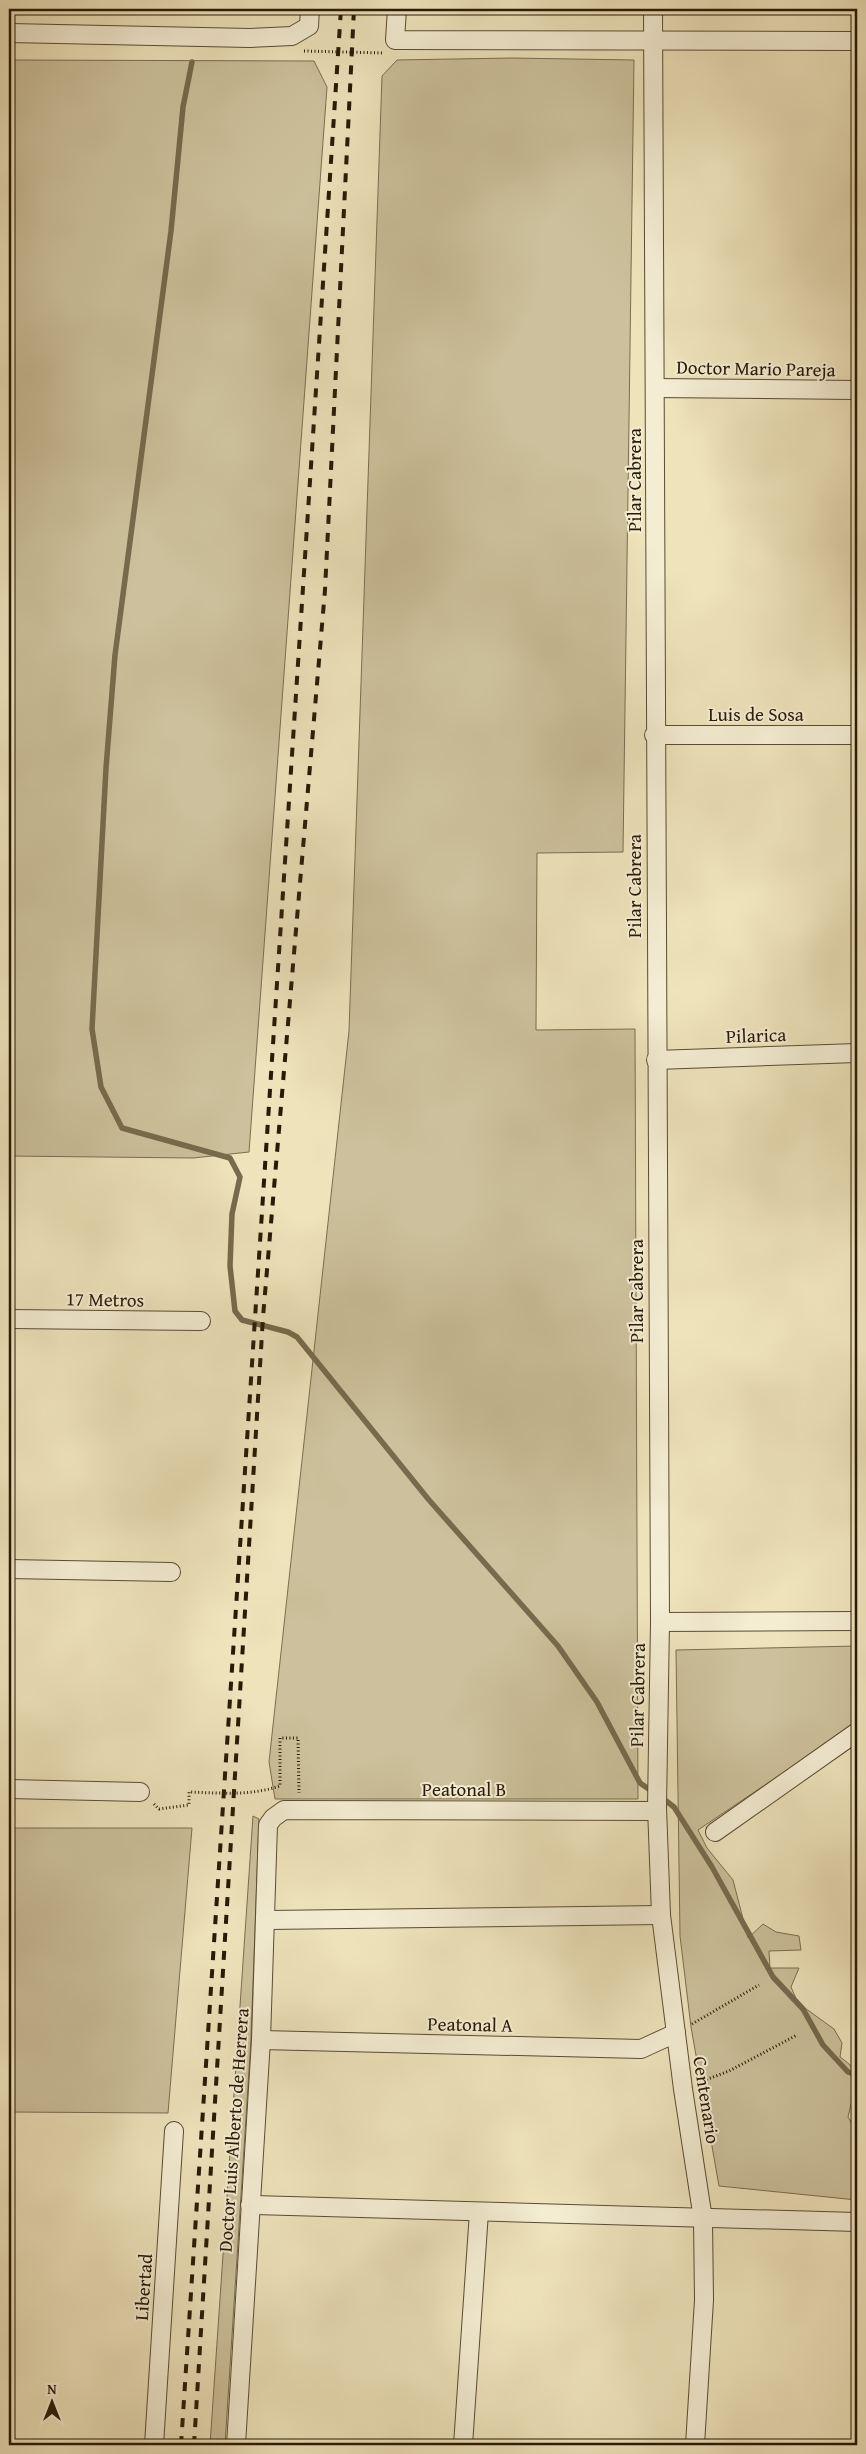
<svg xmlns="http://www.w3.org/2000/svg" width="866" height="2454" font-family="'Gentium Book Plus',serif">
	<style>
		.green { fill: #ccc19c; stroke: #7a6e50 }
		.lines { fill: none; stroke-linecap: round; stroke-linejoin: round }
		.stream { stroke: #776a4d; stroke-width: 5.5 }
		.minor-casing { stroke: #5a4c32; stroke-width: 20 }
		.path { stroke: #281a05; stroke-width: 3; stroke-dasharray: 1 2.5; stroke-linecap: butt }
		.minor { stroke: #f4edd3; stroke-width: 18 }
		.rail { stroke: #281a05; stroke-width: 4; stroke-dasharray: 9 9; stroke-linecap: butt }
		.labels { text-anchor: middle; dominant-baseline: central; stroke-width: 4; stroke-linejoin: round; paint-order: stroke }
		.street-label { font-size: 19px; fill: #281a05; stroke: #f4edd3 }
	</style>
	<rect width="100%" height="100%" fill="#eee3bb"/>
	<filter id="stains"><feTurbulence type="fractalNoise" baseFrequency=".004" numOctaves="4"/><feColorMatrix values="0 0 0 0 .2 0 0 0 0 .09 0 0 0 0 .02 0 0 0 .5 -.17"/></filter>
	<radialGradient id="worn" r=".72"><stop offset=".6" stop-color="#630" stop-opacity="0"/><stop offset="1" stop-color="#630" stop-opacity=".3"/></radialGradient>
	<!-- green -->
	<g class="green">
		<path d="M 512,58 L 634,60 L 623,852 L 537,853 L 536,1030 L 635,1029 L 638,1799 L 275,1799 L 269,1762 L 349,1031 L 382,76 L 397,60 Z"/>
		<path d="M 9,60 L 314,61 L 327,87 L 249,1152 L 193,1158 L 9,1156 Z"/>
		<path d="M 857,1646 L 857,1723 L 698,1830 L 707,1848 L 733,1880 L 748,1938 L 763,1924 L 776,1932 L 799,1936 L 801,1950 L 769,1951 L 770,1968 L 799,1968 L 791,1987 L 798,2003 L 834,2029 L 842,2043 L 840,2057 C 863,2073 857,2079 857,2106 L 851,2104 L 848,2117 L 857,2133 L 857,2200 L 719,2186 L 691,2027 L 680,1936 L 676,1650 Z"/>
		<path d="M 253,1816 L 259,1819 L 251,2039 L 225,2445 L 210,2445 Z"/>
		<path d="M 9,1828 L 192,1828 L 168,2113 L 9,2112 Z"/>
	</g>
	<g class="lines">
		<!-- stream -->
		<g class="stream">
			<path d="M 192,62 L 183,107 L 171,231 L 115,655 L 106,768 L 92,1029 L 101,1087 L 122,1128 L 230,1158 L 240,1177 L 232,1214 L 230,1266 L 235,1311 L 242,1320 L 288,1332 L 297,1337 L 429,1500 L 558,1646 L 597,1702 L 640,1783 L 653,1792"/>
			<path d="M 661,1797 L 674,1807 L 712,1867 L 773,1977 L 803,2009 L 823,2045 L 848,2072 L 857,2075"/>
		</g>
		<!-- minor casing -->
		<g class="minor-casing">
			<g id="minor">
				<path d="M 397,9 L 395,40 L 857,41"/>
				<path d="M 653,9 L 660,1622 L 657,1807 L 661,1915 L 683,2089 L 703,2219 L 704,2300 L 695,2445"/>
				<path d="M 9,33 L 250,38 L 292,36 L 309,26 L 310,9"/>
				<path d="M 655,388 L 857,390"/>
				<path d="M 654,735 L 857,735"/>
				<path d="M 656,1060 L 857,1053"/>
				<path d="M 9,1319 L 201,1321"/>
				<path d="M 9,1569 L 171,1572"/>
				<path d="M 660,1622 L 857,1621"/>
				<path d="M 9,1789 L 140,1792"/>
				<path d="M 715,1832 L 857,1732"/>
				<path d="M 267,1920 L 661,1915"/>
				<path d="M 261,2040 L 641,2049 L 676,2033"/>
				<path d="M 250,2205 L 857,2222"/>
				<path d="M 154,2445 L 174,2131"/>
				<path d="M 236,2445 L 261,2040 L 268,1825 L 273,1818 L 284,1810 L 657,1811"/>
				<path d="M 463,2445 L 479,2212"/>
			</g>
		</g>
		<!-- path -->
		<g class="path">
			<path d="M 304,51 L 383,53"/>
			<path d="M 154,1804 L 159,1809 L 189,1805 L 189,1792 C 220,1793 250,1796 280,1786 L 280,1738 L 298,1738 L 299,1793"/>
			<path d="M 692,2024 L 759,1985"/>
			<path d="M 700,2082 L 729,2071 L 797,2035"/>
		</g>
		<!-- minor -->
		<use href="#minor" class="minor"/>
		<!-- rail -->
		<g class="rail">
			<path d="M 181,2445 L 341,9"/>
			<path d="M 194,2445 L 263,1317 L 325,590 L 354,9"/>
		</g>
	</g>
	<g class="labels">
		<!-- street labels -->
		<g class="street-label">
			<text transform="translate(756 368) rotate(1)">Doctor Mario Pareja</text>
			<text transform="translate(634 480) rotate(-90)">Pilar Cabrera</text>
			<text x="756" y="714">Luis de Sosa</text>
			<text transform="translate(634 886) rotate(-90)">Pilar Cabrera</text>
			<text transform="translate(756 1035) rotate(-2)">Pilarica</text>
			<text transform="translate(636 1291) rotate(-90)">Pilar Cabrera</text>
			<text transform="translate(105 1299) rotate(1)">17 Metros</text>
			<text transform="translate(637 1695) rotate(-89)">Pilar Cabrera</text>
			<text x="464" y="1789">Peatonal B</text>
			<text transform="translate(470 2024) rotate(1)">Peatonal A</text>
			<text transform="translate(707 2100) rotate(81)">Centenario</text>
			<text transform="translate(233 2130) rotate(-86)">Doctor Luis Alberto de Herrera</text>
			<text transform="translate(143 2287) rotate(-86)">Libertad</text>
		</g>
	</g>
	<!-- margin -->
	<rect width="866" height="2454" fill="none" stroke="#eee3bb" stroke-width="30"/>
	<rect x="10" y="10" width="846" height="2434" fill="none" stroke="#281a05" stroke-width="2.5"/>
	<rect x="15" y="15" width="836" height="2424" fill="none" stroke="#281a05"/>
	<!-- north arrow -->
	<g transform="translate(52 2402)" stroke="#f4edd3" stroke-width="4" paint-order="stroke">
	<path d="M0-4L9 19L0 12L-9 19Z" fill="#281a05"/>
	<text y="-8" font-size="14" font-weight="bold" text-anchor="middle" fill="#281a05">N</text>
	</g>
	<rect width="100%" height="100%" filter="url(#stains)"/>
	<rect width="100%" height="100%" fill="url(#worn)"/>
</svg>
